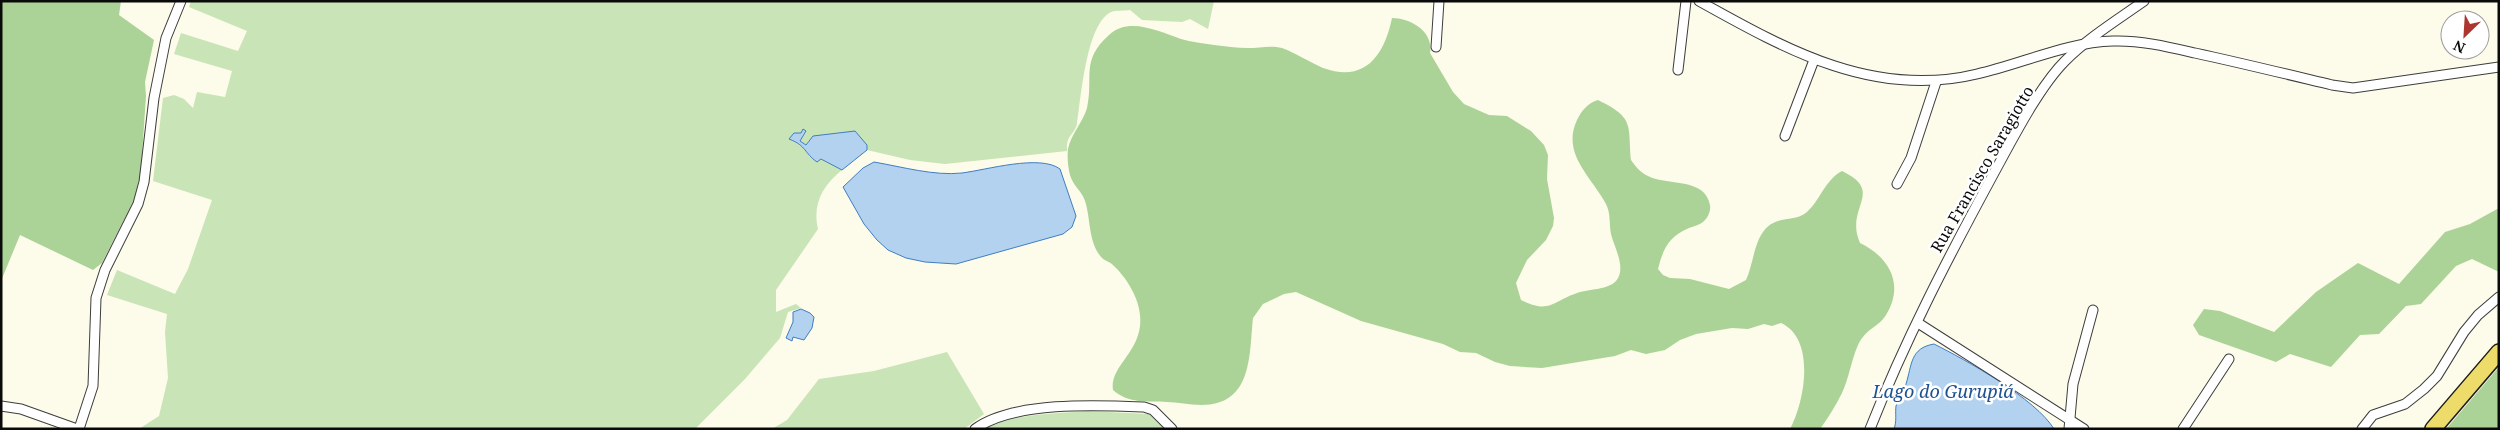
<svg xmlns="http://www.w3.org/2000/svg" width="2500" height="430" font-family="'Noto Serif',serif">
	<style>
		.green { fill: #c9e4b6 }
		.forest { fill: #abd397 }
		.water { fill: #b2d2f0; stroke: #3f7ec1 }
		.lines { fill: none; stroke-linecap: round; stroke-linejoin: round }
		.street-casing { stroke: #3d3d3d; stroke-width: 11 }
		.primary-casing { stroke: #1b1b1b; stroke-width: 18 }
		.street { stroke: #fff; stroke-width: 9 }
		.primary { stroke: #eddc69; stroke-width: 15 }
		.labels { text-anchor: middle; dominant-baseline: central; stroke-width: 5; stroke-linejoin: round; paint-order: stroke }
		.street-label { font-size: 16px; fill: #0a0a0a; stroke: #fff }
		.water-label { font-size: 18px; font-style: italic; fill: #1f5290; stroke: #fff }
	</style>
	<rect width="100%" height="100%" fill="#fdfbe9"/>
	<!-- green -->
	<g class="green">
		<path d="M 191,1 L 1214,1 L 1208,29 L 1190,19 L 1182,22 L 1142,20 L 1130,10 C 1124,11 1115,10 1111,12 C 1086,24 1081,99 1077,124 C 1074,136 1066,134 1067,151 L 945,164 L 910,160 L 867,150 L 867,145 L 809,140 L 806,145 L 800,141 L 806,132 L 793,136 L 790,139 L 806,149 L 810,157 L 821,159 L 842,170 C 823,185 812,204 818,229 L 776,290 L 776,312 L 796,304 L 801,308 L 788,312 L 780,338 L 745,379 L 695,429 L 139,429 L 159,416 L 168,378 L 165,332 L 167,314 L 107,295 L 117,270 L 175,294 L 188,269 L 212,200 L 153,181 L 163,98 L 174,95 L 184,99 L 193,108 L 197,92 L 225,97 L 232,71 L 174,54 L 181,33 L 238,51 L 247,31 L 189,7 Z"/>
		<path d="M 947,352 L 984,414 L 964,429 L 772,429 L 787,420 L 819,379 L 874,371 Z"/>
		<path d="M 1088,411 L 1149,414 L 1165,429 L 983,429 C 1015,413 1053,414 1088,411 Z"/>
	</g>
	<!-- forest -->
	<g class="forest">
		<path d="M 1,1 L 121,1 L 119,15 L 154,40 L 145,82 L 146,96 L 141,170 L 135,198 L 102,263 L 93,270 L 20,235 L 1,281 Z"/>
		<path d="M 1392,18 C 1411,18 1434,32 1430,53 L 1453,92 L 1464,104 L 1489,115 L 1507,116 L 1531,131 L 1544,145 L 1548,155 L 1547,179 L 1554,218 L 1553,226 L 1546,240 L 1527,260 L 1516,283 L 1521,300 C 1550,314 1551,302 1577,293 C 1588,289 1608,290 1616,281 C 1627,268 1614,247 1611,234 C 1609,224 1611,214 1606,204 C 1592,177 1561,154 1577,120 C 1582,110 1588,103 1598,100 C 1635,118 1628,125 1631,160 C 1635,166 1641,173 1648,176 C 1667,186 1705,177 1710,205 C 1711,211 1708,218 1703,222 C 1699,225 1694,226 1689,228 C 1669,236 1663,249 1658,269 L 1663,275 L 1670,278 L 1690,279 L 1729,289 L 1746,280 C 1755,261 1754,228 1778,221 C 1788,218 1799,219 1807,212 C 1821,199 1825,180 1842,171 C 1886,192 1844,207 1860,243 C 1889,257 1905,284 1886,315 C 1878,328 1867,327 1858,345 C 1851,361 1849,378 1842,393 C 1836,405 1828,418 1820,429 L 1790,429 C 1805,401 1816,339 1781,323 L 1772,326 L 1764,324 L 1748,329 L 1732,328 L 1696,334 L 1680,340 L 1665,350 L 1646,354 L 1631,350 L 1615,356 L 1542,368 L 1510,366 L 1495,362 L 1476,353 L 1460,352 L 1443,344 L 1361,321 L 1296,292 L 1284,294 L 1263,304 L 1253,318 C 1249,355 1253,405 1201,405 C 1189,405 1178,402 1167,402 C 1147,401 1129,404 1113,390 C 1109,365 1144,351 1140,315 C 1139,298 1126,277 1114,266 C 1111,262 1105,261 1102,258 C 1088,243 1091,219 1085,201 C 1082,191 1073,186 1070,175 C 1068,167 1067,157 1068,149 C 1071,134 1083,122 1087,108 C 1094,77 1080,61 1109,35 C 1129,16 1160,32 1181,39 C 1191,42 1203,43 1214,45 C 1225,46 1237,48 1248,48 C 1259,48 1271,45 1282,48 C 1296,53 1309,62 1323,68 C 1365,83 1384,56 1392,18 Z"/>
		<path d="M 2499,208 L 2499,272 L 2472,259 L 2456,266 L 2421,304 L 2406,306 L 2379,334 L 2360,335 L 2331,367 L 2290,354 L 2276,362 L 2199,335 L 2193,325 L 2204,309 L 2220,311 L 2274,332 L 2316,292 L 2358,263 L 2399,284 L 2445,232 L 2470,224 Z"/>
		<path d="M 2499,367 L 2499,429 L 2446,429 Z"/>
	</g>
	<!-- water -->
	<g class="water">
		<path d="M 803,129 L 806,131 L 800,141 L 806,145 L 813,136 L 855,131 L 867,145 L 867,150 L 842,170 L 821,159 L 817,162 C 804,153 807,146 789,139 L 794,133 L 801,133 Z"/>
		<path d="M 874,162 C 903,167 934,176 962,173 C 986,170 1040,154 1060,169 L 1076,216 L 1072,227 L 1063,234 L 956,264 L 925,262 L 906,258 L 888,250 L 877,240 L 864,224 L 843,187 L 863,168 Z"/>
		<path d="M 801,309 L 810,313 L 814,317 L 812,328 L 804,340 L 793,337 L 792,341 L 786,338 L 793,322 L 793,312 Z"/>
		<path d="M 1934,344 C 1966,360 2036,399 2054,429 L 1894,429 C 1897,421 1895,414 1896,406 C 1898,399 1904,392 1906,384 C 1912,365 1910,348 1934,344 Z"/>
	</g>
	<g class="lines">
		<!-- street casing -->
		<g class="street-casing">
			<g id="street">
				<path d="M 1699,1 C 1787,50 1874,99 1977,74 C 2022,64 2067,42 2113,41 C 2140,40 2169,47 2195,53 C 2241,63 2286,74 2332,85 L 2353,88 L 2499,67"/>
				<path d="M 1436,47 L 1439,1"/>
				<path d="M 1678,70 L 1686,1"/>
				<path d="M 1785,136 L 1814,60"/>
				<path d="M 1897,184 L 1911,158 L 1936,82"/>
				<path d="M 1918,323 L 2084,429"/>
				<path d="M 1,406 L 21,409 L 77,429"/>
				<path d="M 79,429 L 93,386 L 96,298 L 105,270 L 138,204 L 144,182 L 154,98 L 166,38 L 181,1"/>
				<path d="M 975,429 C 1013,401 1098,405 1144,407 L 1153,410 L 1172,429"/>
				<path d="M 1870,429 C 1905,340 1949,256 1994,173 C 2012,140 2039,87 2065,61 C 2088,38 2117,20 2144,1"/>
				<path d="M 2069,429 L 2073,384 L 2093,310"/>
				<path d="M 2183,429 L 2229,359"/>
				<path d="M 2362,429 L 2373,415 L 2405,404 L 2424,389 L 2437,376 L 2464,332 L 2478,315 L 2499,297"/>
			</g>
		</g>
		<!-- primary casing -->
		<g class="primary-casing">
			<path id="primary" d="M 2433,429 L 2499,352"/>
		</g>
		<!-- street -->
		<use href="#street" class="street"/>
		<!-- primary -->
		<use href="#primary" class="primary"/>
	</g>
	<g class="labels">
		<!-- street labels -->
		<g class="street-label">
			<text transform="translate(1982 169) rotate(-60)">Rua Francisco Saragiotto</text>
		</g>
		<!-- water labels -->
		<g class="water-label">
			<text x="1943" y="391">Lago do Gurupiá</text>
		</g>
	</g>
	<!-- border -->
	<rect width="2500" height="430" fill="none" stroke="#0a0a0a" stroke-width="5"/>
	<!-- north arrow -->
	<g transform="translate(2465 35) rotate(205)"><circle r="24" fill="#ffffff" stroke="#9d9d9d"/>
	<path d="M0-4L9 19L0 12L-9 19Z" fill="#ad372f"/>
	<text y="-8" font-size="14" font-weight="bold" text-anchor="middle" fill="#0a0a0a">N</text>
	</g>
</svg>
